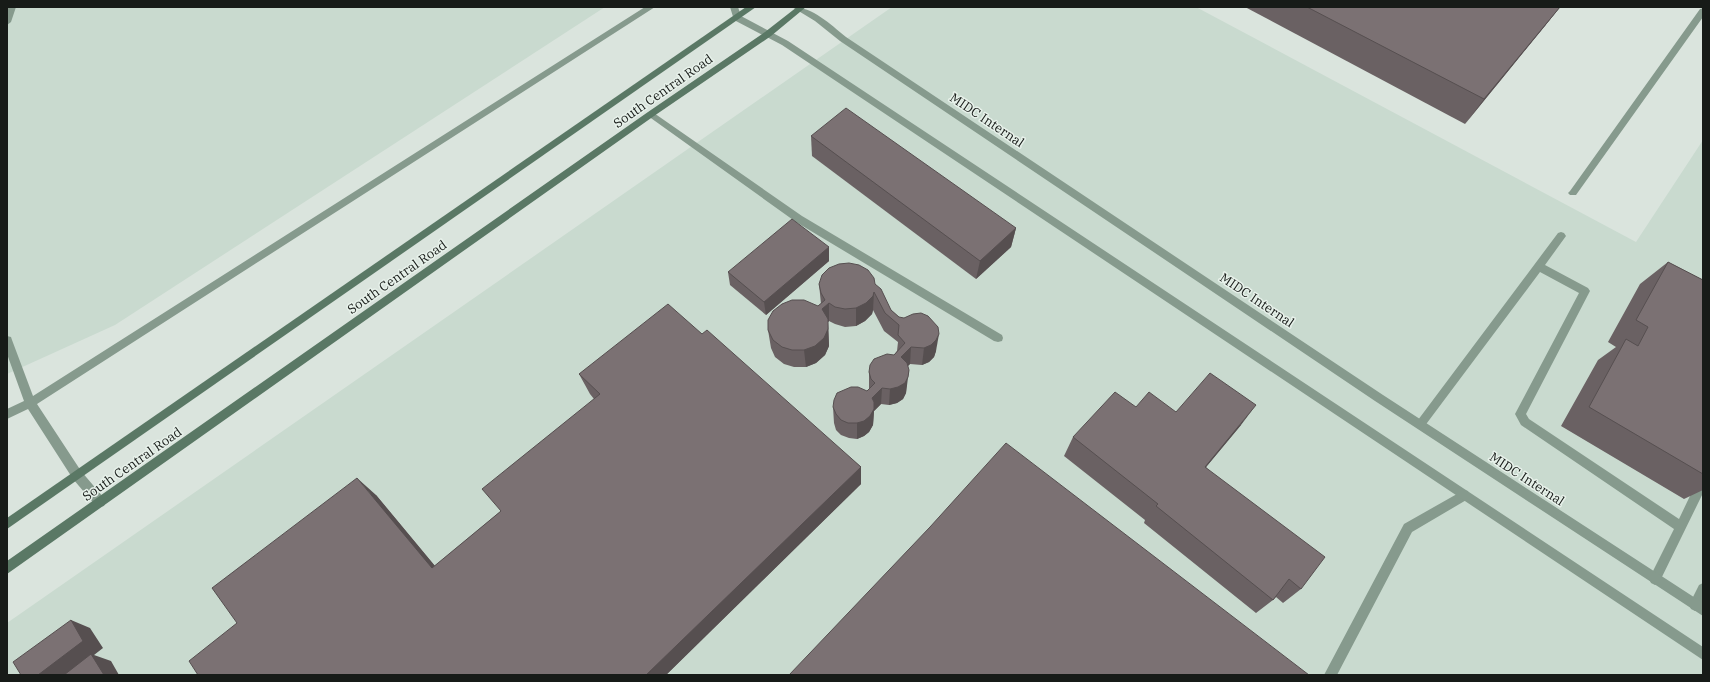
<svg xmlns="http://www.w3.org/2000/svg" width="1710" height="682" font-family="'IBM Plex Serif',serif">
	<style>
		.built { fill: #c9dacf }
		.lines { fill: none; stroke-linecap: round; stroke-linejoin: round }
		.service { fill: #869a8d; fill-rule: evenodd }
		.minor { fill: #869a8d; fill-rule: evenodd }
		.secondary { fill: #5a7865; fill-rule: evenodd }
		.wall { fill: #6a6163 }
		.shaded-wall { fill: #564f50 }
		.building { fill: #7b7173; stroke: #564f50 }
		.labels { text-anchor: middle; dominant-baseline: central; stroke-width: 3; stroke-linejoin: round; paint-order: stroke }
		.street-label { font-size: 13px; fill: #171b18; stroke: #e7f1ea }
	</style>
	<rect width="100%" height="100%" fill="#dae4dd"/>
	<!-- built -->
	<g class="built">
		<path d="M 7,7 L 605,7 L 115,325 L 7,374 Z"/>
		<path d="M 892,7 L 1196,7 L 1636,242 L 1703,140 L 1703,675 L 7,675 L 7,623 Z"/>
	</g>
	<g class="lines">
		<!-- service -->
		<g class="service">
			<path d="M 651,111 L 802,216 L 1002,335 L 1003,338 L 1002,341 L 998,342 L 994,341 L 796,222 L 648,116 L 647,114 Z"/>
			<path d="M 1561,232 L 1564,233 L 1566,236 L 1545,265 L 1588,288 L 1590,291 L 1526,414 L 1529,419 L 1679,519 L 1699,477 L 1703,476 L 1703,493 L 1659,583 L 1655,585 L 1651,583 L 1649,579 L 1674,529 L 1521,425 L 1515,414 L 1579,293 L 1540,272 L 1424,427 L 1420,429 L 1416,427 L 1415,424 L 1558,233 Z"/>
			<path d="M 1464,490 L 1468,491 L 1469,495 L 1468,499 L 1412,532 L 1337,675 L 1324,675 L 1404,524 Z"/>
			<path d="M 1703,583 L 1703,601 L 1699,609 L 1695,611 L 1691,609 L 1689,605 L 1699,585 Z"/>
		</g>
		<!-- minor -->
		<g class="minor">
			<path d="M 8,7 L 16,7 L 11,22 L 7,25 Z"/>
			<path d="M 645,7 L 655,7 L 37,404 L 81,471 L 104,498 L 106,502 L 104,506 L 100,507 L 96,506 L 73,479 L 28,409 L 7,419 L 7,409 L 24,401 L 7,354 L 7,336 L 11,337 L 12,340 L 33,396 Z"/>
			<path d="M 730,7 L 738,7 L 741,16 L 788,41 L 1703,647 L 1703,660 L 782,45 L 734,20 Z"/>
			<path d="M 792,7 C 813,7 830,24 846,37 L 1383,395 L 1703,603 L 1703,616 L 1375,401 L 840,41 L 815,21 Z"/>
			<path d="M 1703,8 L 1703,17 L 1576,195 L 1570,195 L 1568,193 L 1570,191 L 1700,9 Z"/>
		</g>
		<!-- secondary -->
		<g class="secondary">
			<path d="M 746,7 L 756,7 L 7,529 L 7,518 Z"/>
			<path d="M 797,7 L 806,7 L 771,36 L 654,116 L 7,574 L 7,561 L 648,112 L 765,32 Z"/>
		</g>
	</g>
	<!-- wall -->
	<g class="wall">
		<path d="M 1245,7 L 1560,7 L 1544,27 L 1465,124 Z"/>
		<path d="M 811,136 L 1016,228 L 1011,247 L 976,279 L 812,156 Z"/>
		<path d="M 829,247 L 829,261 L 766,315 L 730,285 L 728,272 Z"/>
		<path d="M 1668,262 L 1703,280 L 1703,490 L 1684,499 L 1561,426 L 1598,360 L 1616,347 L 1608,342 L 1640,284 Z"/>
		<path d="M 819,284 L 875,284 L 891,310 L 936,351 L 934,357 L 929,362 L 922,365 L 910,364 L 908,366 L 906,393 L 903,399 L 897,403 L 889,405 L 881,404 L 874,411 L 873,425 L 869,432 L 864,436 L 857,439 L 849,438 L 841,435 L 836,430 L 834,423 L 833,407 L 867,391 L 869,389 L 869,372 L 894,355 L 897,351 L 898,342 L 884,331 L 873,310 L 872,314 L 865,321 L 856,326 L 845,327 L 835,324 L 829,321 L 828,322 L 829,346 L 825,355 L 816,363 L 806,367 L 794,367 L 784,364 L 775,357 L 771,348 L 768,330 L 818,306 L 821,304 Z"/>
		<path d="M 702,334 L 861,467 L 861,484 L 666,675 L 198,675 L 237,623 L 376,495 L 435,566 L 501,511 L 594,399 L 590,394 L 579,374 Z"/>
		<path d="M 1136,407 L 1176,412 L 1241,425 L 1206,467 L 1301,589 L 1283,603 L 1276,597 L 1273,600 L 1256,613 L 1144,523 L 1145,520 L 1064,456 L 1073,437 Z"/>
	</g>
	<!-- shaded-wall -->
	<g class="shaded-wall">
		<path d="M 1560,7 L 1544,27 L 1465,124 L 1484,99 Z"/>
		<path d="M 1016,228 L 1011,247 L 976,279 L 980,261 Z"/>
		<path d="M 829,247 L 829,261 L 766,315 L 764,302 Z"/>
		<path d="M 874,292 L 873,310 L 872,314 L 865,321 L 856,326 L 856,308 Z"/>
		<path d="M 829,303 L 829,321 L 828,322 L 829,346 L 825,355 L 816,363 L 806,367 L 804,350 L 822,309 Z"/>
		<path d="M 939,334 L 936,351 L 934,357 L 929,362 L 922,365 L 924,348 Z"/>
		<path d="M 911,347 L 910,364 L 899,374 L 901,357 Z"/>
		<path d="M 909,370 L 906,393 L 903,399 L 897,403 L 889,405 L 890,389 Z"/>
		<path d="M 882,388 L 881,404 L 874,411 L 873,425 L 869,432 L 864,436 L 857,439 L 857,423 L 872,398 Z"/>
		<path d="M 1256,405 L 1241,425 L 1192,484 L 1205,467 Z"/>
		<path d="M 861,467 L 861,484 L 666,675 L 646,675 Z"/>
		<path d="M 357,478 L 376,495 L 449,583 L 432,568 Z"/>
		<path d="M 71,620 L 90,628 L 103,648 L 94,655 L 111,661 L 119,675 L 38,675 Z"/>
	</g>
	<!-- building -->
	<g class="building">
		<path d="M 1307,7 L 1560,7 L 1484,99 Z"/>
		<path d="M 846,108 L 1016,228 L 980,261 L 811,136 Z"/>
		<path d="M 792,219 L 829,247 L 764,302 L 728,272 Z"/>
		<path d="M 1668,262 L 1703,280 L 1703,474 L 1589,407 L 1626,339 L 1638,346 L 1648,327 L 1636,320 Z"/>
		<path d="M 849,263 L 859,265 L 868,270 L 874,278 L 875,284 L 881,289 L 891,310 L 899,317 L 904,318 L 913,314 L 921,313 L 928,316 L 938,327 L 939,334 L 936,340 L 931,345 L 924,348 L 911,347 L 901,357 L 907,363 L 909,370 L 908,377 L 905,383 L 898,387 L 890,389 L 882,388 L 872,398 L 874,402 L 874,409 L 870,416 L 864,421 L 857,423 L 848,423 L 841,420 L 836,414 L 833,407 L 834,400 L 837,393 L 851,387 L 858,387 L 867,391 L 875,383 L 871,379 L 869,372 L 870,365 L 874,359 L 887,354 L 894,355 L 905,343 L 898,335 L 899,325 L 885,313 L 874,292 L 873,296 L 866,303 L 856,308 L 845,309 L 835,307 L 829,303 L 822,309 L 828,319 L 828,329 L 824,338 L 815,346 L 804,350 L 792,350 L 782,347 L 773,340 L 768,330 L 768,320 L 773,311 L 782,304 L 792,300 L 804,300 L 818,306 L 825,300 L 821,293 L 819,284 L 822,275 L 829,268 L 839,264 Z"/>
		<path d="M 668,304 L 702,334 L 707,330 L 861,467 L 646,675 L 198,675 L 189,661 L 237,623 L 212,588 L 357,478 L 432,568 L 501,511 L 482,489 L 600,394 L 579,374 Z"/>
		<path d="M 1210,373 L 1256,405 L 1205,467 L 1325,557 L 1301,589 L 1289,579 L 1273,600 L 1156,506 L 1158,504 L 1073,437 L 1115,392 L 1136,407 L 1149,392 L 1176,412 Z"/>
		<path d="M 1006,443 L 1309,675 L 789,675 L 930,527 Z"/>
		<path d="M 71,620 L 83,641 L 38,675 L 21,675 L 13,662 Z"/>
		<path d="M 91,654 L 104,675 L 64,675 Z"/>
	</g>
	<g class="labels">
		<!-- street labels -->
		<g class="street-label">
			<text transform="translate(663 91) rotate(-35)">South Central Road</text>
			<text transform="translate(987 120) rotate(34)">MIDC Internal</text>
			<text transform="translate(397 277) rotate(-35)">South Central Road</text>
			<text transform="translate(1257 300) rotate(34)">MIDC Internal</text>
			<text transform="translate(132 464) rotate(-35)">South Central Road</text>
			<text transform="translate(1527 479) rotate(33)">MIDC Internal</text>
		</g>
	</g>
	<!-- border -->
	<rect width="1710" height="682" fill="none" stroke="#171b18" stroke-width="16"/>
</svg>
